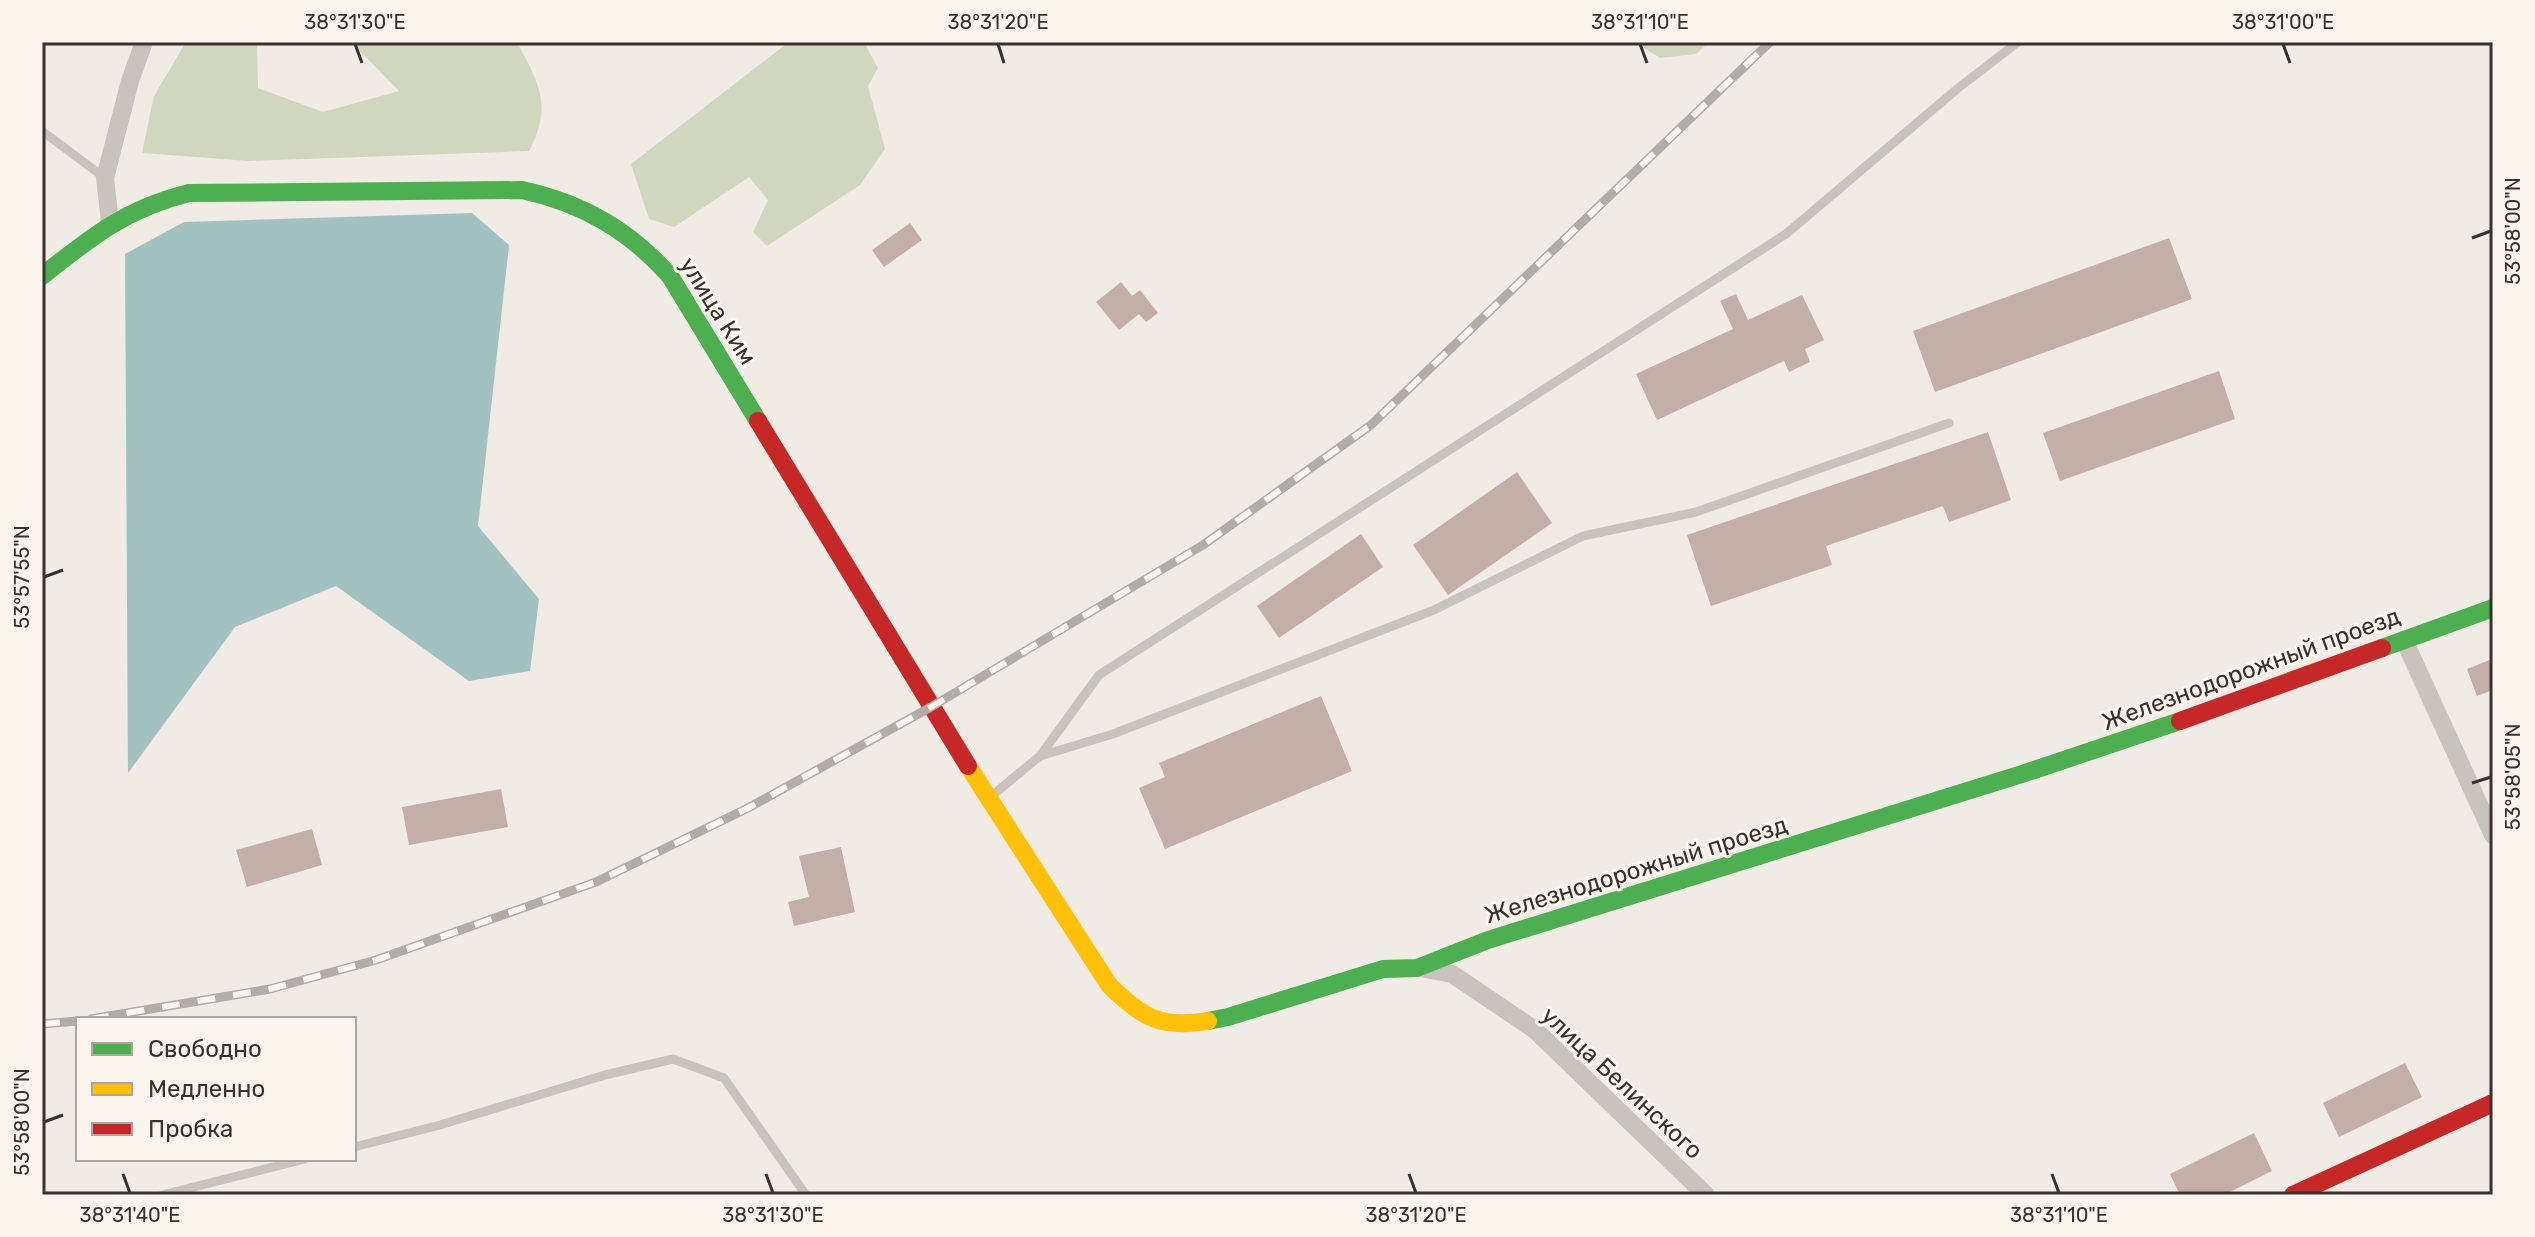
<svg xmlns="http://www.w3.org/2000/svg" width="2535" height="1237" font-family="Rubik,sans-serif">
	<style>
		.green { fill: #d1d6bf }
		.water { fill: #a1c2c1 }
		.building { fill: #c3afa7 }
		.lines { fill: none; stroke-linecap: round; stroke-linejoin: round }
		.lane { stroke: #c9c3be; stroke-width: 9 }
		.street { stroke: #c9c3be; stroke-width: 18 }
		.fast { stroke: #4caf50; stroke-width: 18 }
		.slow { stroke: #ffc107; stroke-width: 18 }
		.jam { stroke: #c62828; stroke-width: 18 }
		.rail-casing { stroke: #b1aca8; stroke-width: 9 }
		.rail { stroke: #fbf5ee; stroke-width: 6; stroke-dasharray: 18; stroke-linecap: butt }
		.ticks { fill: none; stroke: #3b302b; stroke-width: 3 }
		.labels { text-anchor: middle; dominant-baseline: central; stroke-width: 6; stroke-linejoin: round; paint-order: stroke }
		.street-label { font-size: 24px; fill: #3b302b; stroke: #fbf5ee }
		.neatline { fill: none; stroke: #3b302b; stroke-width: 3 }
		.ticks-label { font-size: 20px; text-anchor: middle; fill: #3b302b }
	</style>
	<rect width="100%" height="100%" fill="#f0ebe5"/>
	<!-- green -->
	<g class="green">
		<path d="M 186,42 L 257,42 L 258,88 L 323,112 L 399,91 L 351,42 L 517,42 C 539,84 553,105 529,151 L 249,161 L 142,153 L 154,96 Z"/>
		<path d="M 789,42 L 864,42 L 878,68 L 868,86 L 885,149 L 860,185 L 767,246 L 753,232 L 768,200 L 749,177 L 674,227 L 649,219 L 631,164 Z"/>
		<path d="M 1635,42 L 1709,42 L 1696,54 L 1660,58 Z"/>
	</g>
	<!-- water -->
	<path class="water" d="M 472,213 L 509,245 L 478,526 L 539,599 L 530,671 L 469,681 L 336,586 L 235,627 L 128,773 L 125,254 L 184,222 Z"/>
	<!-- building -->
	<g class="building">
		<path d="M 910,223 L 922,240 L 884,267 L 872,250 Z"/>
		<path d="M 2169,238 L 2192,299 L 1935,392 L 1913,331 Z"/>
		<path d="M 1121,282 L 1132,296 L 1140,290 L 1158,313 L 1146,322 L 1139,314 L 1119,330 L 1096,302 Z"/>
		<path d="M 1736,294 L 1748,320 L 1802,295 L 1824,340 L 1805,349 L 1810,362 L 1789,372 L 1784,361 L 1657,420 L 1636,374 L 1733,329 L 1720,301 Z"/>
		<path d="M 2219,371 L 2235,419 L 2060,481 L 2043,433 Z"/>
		<path d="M 1988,432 L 2011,500 L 1949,522 L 1943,506 L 1826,546 L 1832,565 L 1711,606 L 1687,535 Z"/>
		<path d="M 1517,472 L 1552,523 L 1448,595 L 1413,545 Z"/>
		<path d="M 1361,534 L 1383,567 L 1279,638 L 1257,606 Z"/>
		<path d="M 2492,659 L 2493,690 L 2477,696 L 2467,669 Z"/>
		<path d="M 1321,696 L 1352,771 L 1165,849 L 1139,788 L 1165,777 L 1159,763 Z"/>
		<path d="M 501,789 L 508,827 L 409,845 L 402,807 Z"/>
		<path d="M 312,829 L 322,865 L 247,887 L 236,850 Z"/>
		<path d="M 841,847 L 855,912 L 794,926 L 788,902 L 809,897 L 799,856 Z"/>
		<path d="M 2405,1063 L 2422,1097 L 2339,1137 L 2323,1103 Z"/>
		<path d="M 2254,1133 L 2272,1171 L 2224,1195 L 2180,1195 L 2170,1174 Z"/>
	</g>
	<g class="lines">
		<!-- lane -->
		<g class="lane">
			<path d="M 42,131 L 105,178"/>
			<path d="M 1040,756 L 1113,734 L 1434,610 L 1583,536 L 1696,512 L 1949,423"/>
			<path d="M 988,799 L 1040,756 L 1099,675 L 1786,234 L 1957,89 L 2018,42"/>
			<path d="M 354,1147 L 440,1125 L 605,1075 L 673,1059 L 724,1078 L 806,1195"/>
			<path d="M 162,1195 L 305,1159"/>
		</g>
		<!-- street -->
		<g class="street">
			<path d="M 110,222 L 105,178 L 130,81 L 144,42"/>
			<path d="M 2404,640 L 2493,835"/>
			<path d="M 1420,968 L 1452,974 L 1535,1030 L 1706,1195"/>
		</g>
		<!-- fast -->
		<g class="fast">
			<path d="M 42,276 C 91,237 127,208 189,193 L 522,190 C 582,203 629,230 670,276 L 758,421"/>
			<path d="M 2382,648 L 2493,608"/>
			<path d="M 1208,1021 L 1228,1017 L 1383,969 L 1417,968 L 1488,940 L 2022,774 L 2180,721"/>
		</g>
		<!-- slow -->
		<path class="slow" d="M 968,766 L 1109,985 C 1141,1017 1161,1029 1208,1021"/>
		<!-- jam -->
		<g class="jam">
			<path d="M 758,421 L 968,766"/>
			<path d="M 2180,721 L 2382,648"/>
			<path d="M 2293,1195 L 2493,1103"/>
		</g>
		<!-- rail casing -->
		<g class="rail-casing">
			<g id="rail">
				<path d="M 91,1019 L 270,989 L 376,960 L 596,882 L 748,808 L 931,707 L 1203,545 L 1371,425 L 1770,42"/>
				<path d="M 42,1024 L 78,1021"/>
			</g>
		</g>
		<!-- rail -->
		<use href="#rail" class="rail"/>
	</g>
	<!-- ticks -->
	<path class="ticks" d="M 355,44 L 362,63M 998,44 L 1004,63M 1640,44 L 1647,63M 2283,44 L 2290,63M 2472,238 L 2491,231M 44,577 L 63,570M 2472,783 L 2491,777M 44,1122 L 63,1115M 123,1174 L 130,1193M 766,1174 L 773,1193M 1409,1174 L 1416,1193M 2052,1174 L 2059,1193"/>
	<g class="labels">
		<!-- street labels -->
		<g class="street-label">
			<text transform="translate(718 311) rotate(58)">улица Ким</text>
			<text transform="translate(2251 669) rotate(-20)">Железнодорожный проезд</text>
			<text transform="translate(1636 870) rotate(-17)">Железнодорожный проезд</text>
			<text transform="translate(1622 1083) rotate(43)">улица Белинского</text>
		</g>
	</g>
	<!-- border -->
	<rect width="2535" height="1237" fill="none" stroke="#fbf5ee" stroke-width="88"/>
	<!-- legend -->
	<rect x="76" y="1017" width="280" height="144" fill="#fbf5ee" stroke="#aea6a0" stroke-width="2"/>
	<rect x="92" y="1043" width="40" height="12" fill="#4caf50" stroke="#aea6a0" stroke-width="2"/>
	<text x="148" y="1057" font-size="24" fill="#3b302b">Свободно</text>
	<rect x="92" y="1083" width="40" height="12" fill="#ffc107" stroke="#aea6a0" stroke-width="2"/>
	<text x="148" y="1097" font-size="24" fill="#3b302b">Медленно</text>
	<rect x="92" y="1123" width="40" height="12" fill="#c62828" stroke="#aea6a0" stroke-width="2"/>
	<text x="148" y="1137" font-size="24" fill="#3b302b">Пробка</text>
	<rect x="44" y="44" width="2447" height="1149" class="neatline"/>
	<g class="ticks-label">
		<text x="355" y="29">38°31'30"E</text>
		<text x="998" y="29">38°31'20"E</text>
		<text x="1640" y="29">38°31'10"E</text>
		<text x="2283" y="29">38°31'00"E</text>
		<text transform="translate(2513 231) rotate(-90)" y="7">53°58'00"N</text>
		<text transform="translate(22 577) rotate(-90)" y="7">53°57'55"N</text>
		<text transform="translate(2513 777) rotate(-90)" y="7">53°58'05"N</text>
		<text transform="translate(22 1122) rotate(-90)" y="7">53°58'00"N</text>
		<text x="130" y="1222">38°31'40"E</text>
		<text x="773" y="1222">38°31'30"E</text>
		<text x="1416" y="1222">38°31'20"E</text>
		<text x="2059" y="1222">38°31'10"E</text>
	</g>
</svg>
